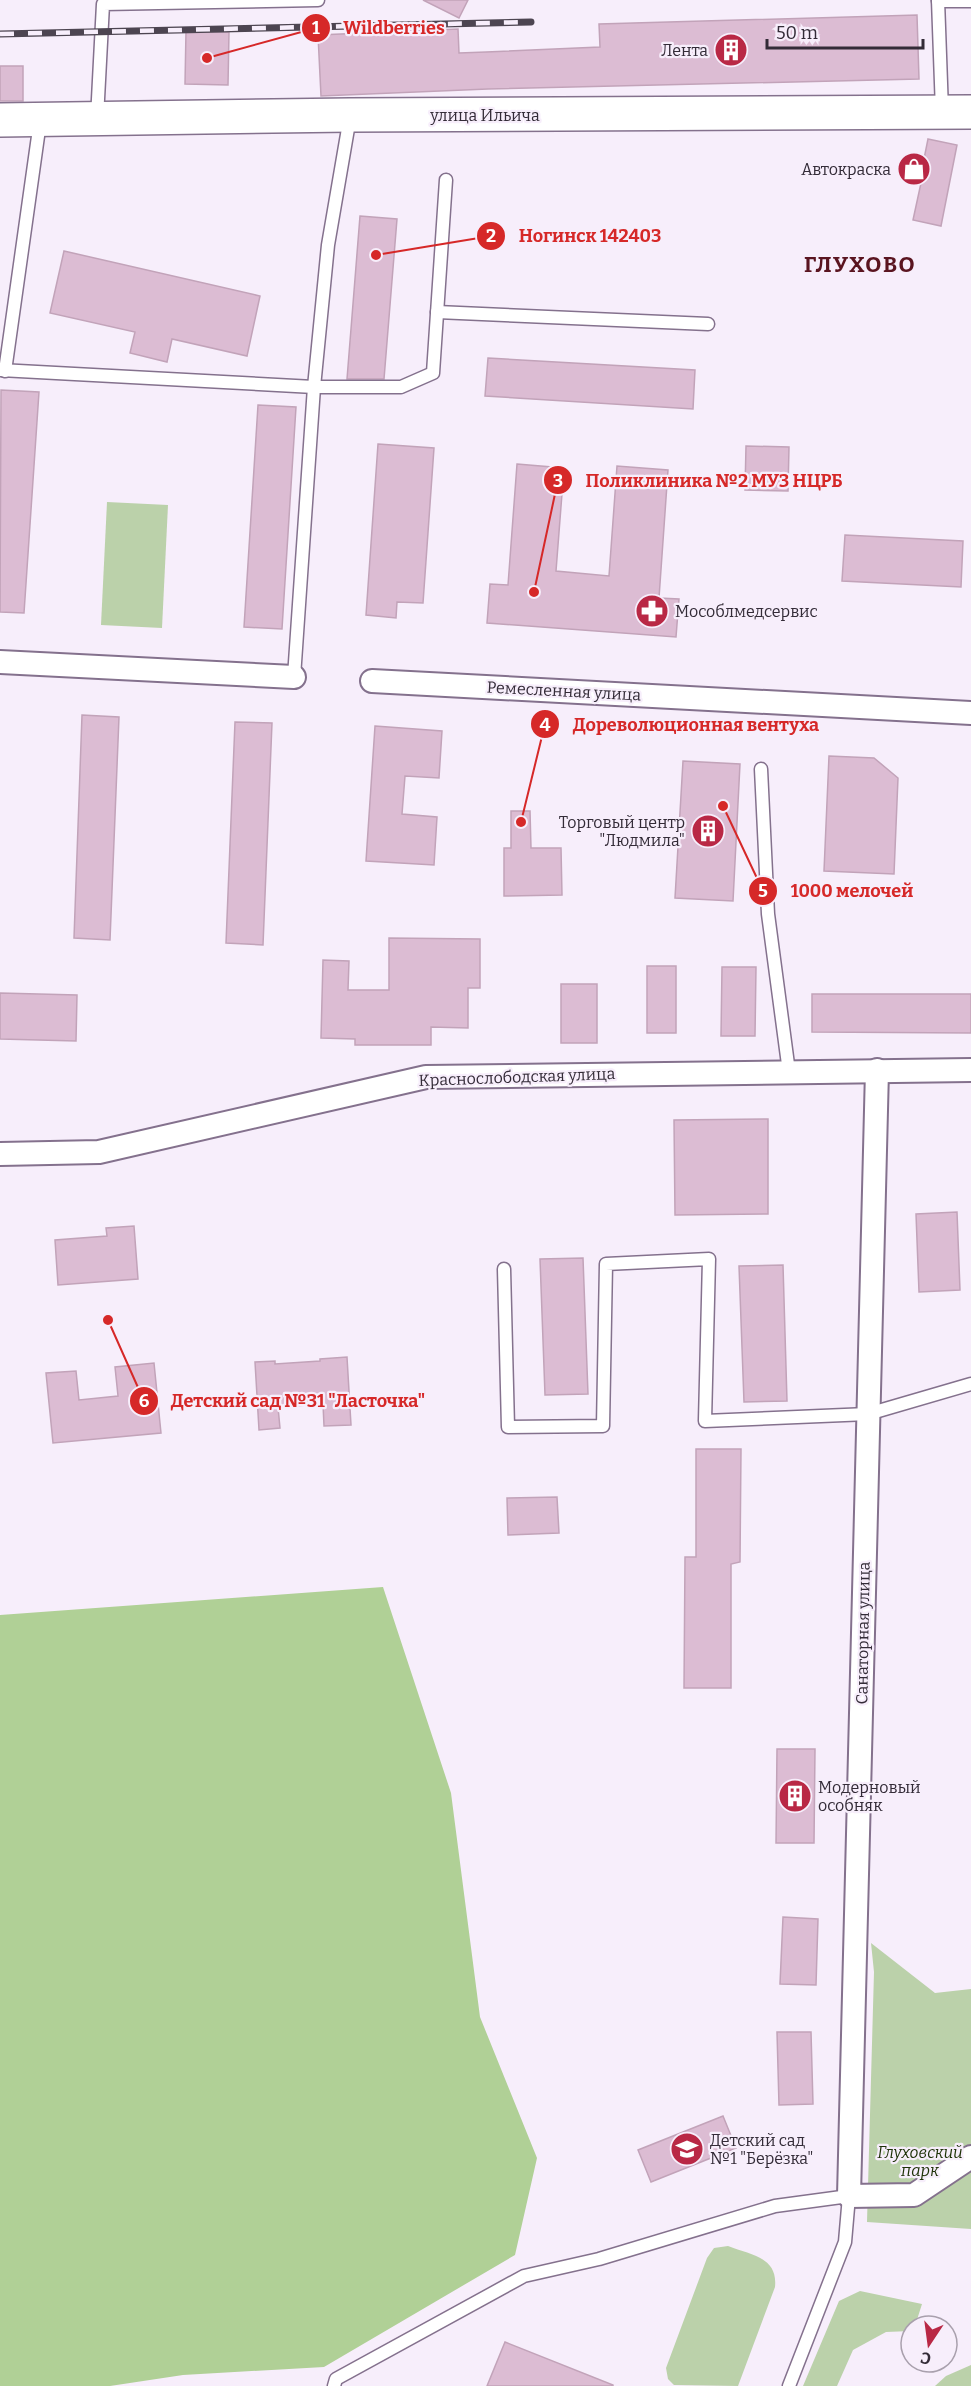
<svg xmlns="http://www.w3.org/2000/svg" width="971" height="2386" font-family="Bitter,serif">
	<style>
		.green { fill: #bbd1aa }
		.forest { fill: #b0d096 }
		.building { fill: #dcbcd3; stroke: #c2a3b9; stroke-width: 1.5 }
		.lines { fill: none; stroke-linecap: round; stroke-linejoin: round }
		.service-casing { stroke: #84718d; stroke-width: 15 }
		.minor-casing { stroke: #84718d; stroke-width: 26 }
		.secondary-casing { stroke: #84718d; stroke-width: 36 }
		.service { stroke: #fff; stroke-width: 12 }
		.minor { stroke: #fff; stroke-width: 22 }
		.secondary { stroke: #fff; stroke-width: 33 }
		.rail-casing { stroke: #4d4551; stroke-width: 7 }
		.rail { stroke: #f7eefb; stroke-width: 4.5; stroke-dasharray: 14; stroke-linecap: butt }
		.labels { text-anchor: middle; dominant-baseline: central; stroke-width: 4.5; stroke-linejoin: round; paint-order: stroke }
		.poi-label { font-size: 16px; fill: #332b37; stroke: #f7eefb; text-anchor: end }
		.street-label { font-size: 16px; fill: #332b37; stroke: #f7eefb }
		.park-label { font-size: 16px; font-style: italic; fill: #1e3207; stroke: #f7eefb }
		.district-label { font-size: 22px; font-weight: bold; letter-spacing: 1.5px; fill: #5a1420; stroke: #f7eefb }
		.leader { fill: none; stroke: #d62828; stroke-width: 2 }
		.callout-dot { fill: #d62828; stroke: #f7eefb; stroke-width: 2 }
		.mark-label { font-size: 18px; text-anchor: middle; font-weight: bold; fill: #fff }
		.callout-label { font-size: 18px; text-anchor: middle; font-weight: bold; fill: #d62828; stroke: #f7eefb; stroke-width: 4.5; stroke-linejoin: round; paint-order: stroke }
	</style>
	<rect width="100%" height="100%" fill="#f7eefb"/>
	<!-- green -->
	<g class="green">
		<path d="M 107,502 L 168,505 L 162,628 L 101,625 Z"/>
		<path d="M 871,1943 L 935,1993 L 971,1989 L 971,2229 L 867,2222 L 874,1972 Z"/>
		<path d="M 728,2246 C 751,2255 778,2257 775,2287 L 738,2386 L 674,2385 L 668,2379 L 666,2368 L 707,2258 L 714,2248 Z"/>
		<path d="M 860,2291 L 922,2304 L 915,2326 L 911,2326 L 911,2331 L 886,2332 L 853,2350 L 837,2386 L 803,2386 L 839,2301 Z"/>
		<path d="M 971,2365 L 971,2386 L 935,2386 L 946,2376 Z"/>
	</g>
	<!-- forest -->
	<path class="forest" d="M 383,1587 L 451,1793 L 480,2017 L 537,2158 L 515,2255 L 324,2367 L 183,2375 L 110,2386 L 0,2386 L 0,1615 Z"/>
	<!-- building -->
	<g class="building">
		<path d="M 423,0 L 468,0 L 459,18 Z"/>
		<path d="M 917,15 L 919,79 L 488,89 L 321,96 L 318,35 L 458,29 L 459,53 L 486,52 L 600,47 L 599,24 Z"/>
		<path d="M 186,31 L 229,32 L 228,85 L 185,84 Z"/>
		<rect x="0" y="66" width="23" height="35"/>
		<path d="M 928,139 L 957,145 L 941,226 L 913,220 L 921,183 L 901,179 L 906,156 L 924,159 Z"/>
		<path d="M 360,216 L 397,219 L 384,379 L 347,379 Z"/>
		<path d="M 64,251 L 260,296 L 247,356 L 172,339 L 167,362 L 130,353 L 135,332 L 50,313 Z"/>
		<path d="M 488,358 L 695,370 L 693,409 L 485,396 Z"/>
		<path d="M 1,390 L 39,392 L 24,613 L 0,612 Z"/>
		<path d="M 258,405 L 296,407 L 282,629 L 244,627 Z"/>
		<path d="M 378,444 L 434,448 L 423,603 L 397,602 L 396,618 L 366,615 Z"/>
		<path d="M 746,446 L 789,447 L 788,491 L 745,490 Z"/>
		<path d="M 517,464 L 564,468 L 556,571 L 609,576 L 617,466 L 668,470 L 659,598 L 679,599 L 676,637 L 487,623 L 490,584 L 508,585 Z"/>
		<path d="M 845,535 L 963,541 L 961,587 L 842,581 Z"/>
		<path d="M 82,715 L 119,717 L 110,940 L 74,938 Z"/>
		<path d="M 235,722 L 272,723 L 263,945 L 226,943 Z"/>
		<path d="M 375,726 L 442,731 L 439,778 L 405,776 L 402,814 L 437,817 L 434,865 L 366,861 Z"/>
		<path d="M 829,756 L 874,758 L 898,778 L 894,874 L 824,871 Z"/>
		<path d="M 683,761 L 740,764 L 733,901 L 675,898 Z"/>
		<path d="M 511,811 L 530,811 L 531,848 L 561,848 L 562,895 L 504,896 L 504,848 L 511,848 Z"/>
		<path d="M 389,938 L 480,939 L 480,988 L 468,988 L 468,1028 L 431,1027 L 431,1045 L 355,1045 L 355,1039 L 321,1038 L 323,960 L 349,961 L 348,990 L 389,990 Z"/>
		<rect x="647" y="966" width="29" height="67"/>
		<path d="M 722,967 L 756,967 L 755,1036 L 721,1036 Z"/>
		<rect x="561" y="984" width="36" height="59"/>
		<path d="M 0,993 L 77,995 L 76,1041 L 0,1039 Z"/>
		<path d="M 812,994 L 971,994 L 971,1033 L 812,1032 Z"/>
		<path d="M 768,1119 L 768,1214 L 675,1215 L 674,1120 Z"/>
		<path d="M 957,1212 L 960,1290 L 919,1292 L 916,1214 Z"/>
		<path d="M 134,1226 L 138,1279 L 58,1285 L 55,1240 L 107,1236 L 106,1228 Z"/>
		<path d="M 583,1258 L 588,1394 L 545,1395 L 540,1259 Z"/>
		<path d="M 783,1265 L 787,1401 L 744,1402 L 739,1266 Z"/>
		<path d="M 347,1357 L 351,1425 L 324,1426 L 323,1404 L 278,1407 L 280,1428 L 259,1430 L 255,1362 L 275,1361 L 275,1364 L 320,1361 L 320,1359 Z"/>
		<path d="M 154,1363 L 161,1433 L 53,1443 L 46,1373 L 76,1371 L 79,1400 L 118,1396 L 115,1367 Z"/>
		<path d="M 696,1449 L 741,1449 L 740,1562 L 731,1564 L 731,1688 L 684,1688 L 685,1557 L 696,1557 Z"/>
		<path d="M 557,1497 L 559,1533 L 508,1535 L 507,1498 Z"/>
		<path d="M 777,1749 L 815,1749 L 814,1843 L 776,1843 Z"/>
		<path d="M 783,1917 L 818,1919 L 816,1985 L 780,1984 Z"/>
		<path d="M 777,2032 L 811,2032 L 813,2104 L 779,2105 Z"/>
		<path d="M 723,2116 L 736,2148 L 651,2182 L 638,2150 Z"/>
		<path d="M 505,2342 L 613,2385 L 613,2386 L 487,2386 Z"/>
	</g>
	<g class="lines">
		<!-- service casing -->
		<g class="service-casing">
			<g id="service">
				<path d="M 938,0 L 942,111"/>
				<path d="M 938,1 L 971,1"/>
				<path d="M 97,118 L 103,4 L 318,0"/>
				<path d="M 437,312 L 708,324"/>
				<path d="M 0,370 L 314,387 L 401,387 L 433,373 L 446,180"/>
				<path d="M 5,371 L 40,122"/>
				<path d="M 294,677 L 314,387 L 328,245 L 350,117"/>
				<path d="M 761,769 L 768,914 L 789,1072"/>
				<path d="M 504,1269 L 508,1427 L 603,1426 L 606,1264 L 709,1259 L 705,1421 L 868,1414 L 971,1384"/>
				<path d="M 334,2386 L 336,2379 L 524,2276 L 599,2259 L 775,2206 L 849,2196 L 845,2242 L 789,2386"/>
			</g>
		</g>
		<!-- minor casing -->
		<g class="minor-casing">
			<g id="minor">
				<path d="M 0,662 L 294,677"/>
				<path d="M 372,681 L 971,713"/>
				<path d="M 877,1070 L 849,2196 L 914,2195 L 971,2157"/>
				<path d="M 0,1154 L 99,1152 L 426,1077 L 971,1070"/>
			</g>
		</g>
		<!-- secondary casing -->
		<g class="secondary-casing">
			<path id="secondary" d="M 0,120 L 350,115 L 971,112"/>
		</g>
		<!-- service -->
		<use href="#service" class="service"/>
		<!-- minor -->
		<use href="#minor" class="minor"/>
		<!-- secondary -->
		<use href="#secondary" class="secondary"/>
		<!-- rail casing -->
		<g class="rail-casing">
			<path id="rail" d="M 0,34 L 531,22"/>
		</g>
		<!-- rail -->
		<use href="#rail" class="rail"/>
	</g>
	<!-- icons -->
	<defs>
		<g id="building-disc" transform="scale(1.725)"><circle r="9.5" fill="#b92845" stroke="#f7eefb"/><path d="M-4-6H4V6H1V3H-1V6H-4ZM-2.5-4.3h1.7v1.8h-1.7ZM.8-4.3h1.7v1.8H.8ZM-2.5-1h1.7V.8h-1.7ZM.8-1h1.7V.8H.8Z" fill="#fff"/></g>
		<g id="shop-disc" transform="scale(1.725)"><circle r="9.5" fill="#b92845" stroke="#f7eefb"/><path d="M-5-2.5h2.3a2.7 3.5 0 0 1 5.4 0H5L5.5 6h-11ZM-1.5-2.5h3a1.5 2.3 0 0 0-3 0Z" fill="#fff"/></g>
		<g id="pharmacy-disc" transform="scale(1.725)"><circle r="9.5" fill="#b92845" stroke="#f7eefb"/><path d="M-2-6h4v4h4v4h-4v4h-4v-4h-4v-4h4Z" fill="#fff"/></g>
		<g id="school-disc" transform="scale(1.725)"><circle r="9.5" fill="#b92845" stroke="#f7eefb"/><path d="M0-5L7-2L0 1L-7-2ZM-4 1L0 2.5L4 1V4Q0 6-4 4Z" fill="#fff"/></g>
	</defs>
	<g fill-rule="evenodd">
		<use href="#building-disc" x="731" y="50"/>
		<use href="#shop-disc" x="914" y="169"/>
		<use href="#pharmacy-disc" x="652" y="611"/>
		<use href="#building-disc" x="708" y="831"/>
		<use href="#building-disc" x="795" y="1796"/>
		<use href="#school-disc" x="687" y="2149"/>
	</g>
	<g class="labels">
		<!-- poi labels -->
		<g class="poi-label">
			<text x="708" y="50">Лента</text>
			<text x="891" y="169">Автокраска</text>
			<text x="675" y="611" text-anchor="start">Мособлмедсервис</text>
			<text x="685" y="822">Торговый центр<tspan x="685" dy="18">"Людмила"</tspan></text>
			<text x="818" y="1787" text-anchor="start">Модерновый<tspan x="818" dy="18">особняк</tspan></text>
			<text x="710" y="2140" text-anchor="start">Детский сад<tspan x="710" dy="18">№1 "Берёзка"</tspan></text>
		</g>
		<!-- street labels -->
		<g class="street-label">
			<text x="485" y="115">улица Ильича</text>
			<text transform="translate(564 691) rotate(3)">Ремесленная улица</text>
			<text transform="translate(517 1077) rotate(-2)">Краснослободская улица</text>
			<text transform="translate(863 1633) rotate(-89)">Санаторная улица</text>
		</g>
		<!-- park labels -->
		<g class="park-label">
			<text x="920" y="2152">Глуховский<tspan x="920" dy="18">парк</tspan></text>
		</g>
		<!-- district labels -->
		<g class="district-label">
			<text x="860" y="264">ГЛУХОВО</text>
		</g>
	</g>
	<!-- callouts -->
	<path class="leader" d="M207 58L316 28M376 255L491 236M534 592L558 480M521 822L545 724M723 806L763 891M108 1320L144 1401"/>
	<g class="callout-dot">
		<circle cx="207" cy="58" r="6"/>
		<circle cx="376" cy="255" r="6"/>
		<circle cx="534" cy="592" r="6"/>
		<circle cx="521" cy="822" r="6"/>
		<circle cx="723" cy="806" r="6"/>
		<circle cx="108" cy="1320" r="6"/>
		<circle cx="316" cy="28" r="15"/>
		<circle cx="491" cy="236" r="15"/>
		<circle cx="558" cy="480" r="15"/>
		<circle cx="545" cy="724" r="15"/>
		<circle cx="763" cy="891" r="15"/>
		<circle cx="144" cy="1401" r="15"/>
	</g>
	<g class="mark-label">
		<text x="316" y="34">1</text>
		<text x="491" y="242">2</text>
		<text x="558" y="487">3</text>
		<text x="545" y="731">4</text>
		<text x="763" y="897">5</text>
		<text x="144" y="1407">6</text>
	</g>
	<g class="callout-label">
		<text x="394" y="34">Wildberries</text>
		<text x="590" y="242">Ногинск 142403</text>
		<text x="714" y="487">Поликлиника №2 МУЗ НЦРБ</text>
		<text x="696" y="731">Дореволюционная вентуха</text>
		<text x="852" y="897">1000 мелочей</text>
		<text x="298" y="1407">Детский сад №31 "Ласточка"</text>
	</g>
	<!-- north arrow -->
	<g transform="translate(929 2344) rotate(193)"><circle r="28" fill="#f7eefb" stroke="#a9a0ad" stroke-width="1.5"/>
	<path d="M0-4.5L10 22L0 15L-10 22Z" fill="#b92845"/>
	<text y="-9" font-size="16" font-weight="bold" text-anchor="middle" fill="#332b37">С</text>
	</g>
	<!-- scale -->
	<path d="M767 39v9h156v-9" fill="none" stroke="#332b37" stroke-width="3"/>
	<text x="776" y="39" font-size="18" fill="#332b37" stroke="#f7eefb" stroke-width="4.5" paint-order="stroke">50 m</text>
</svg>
